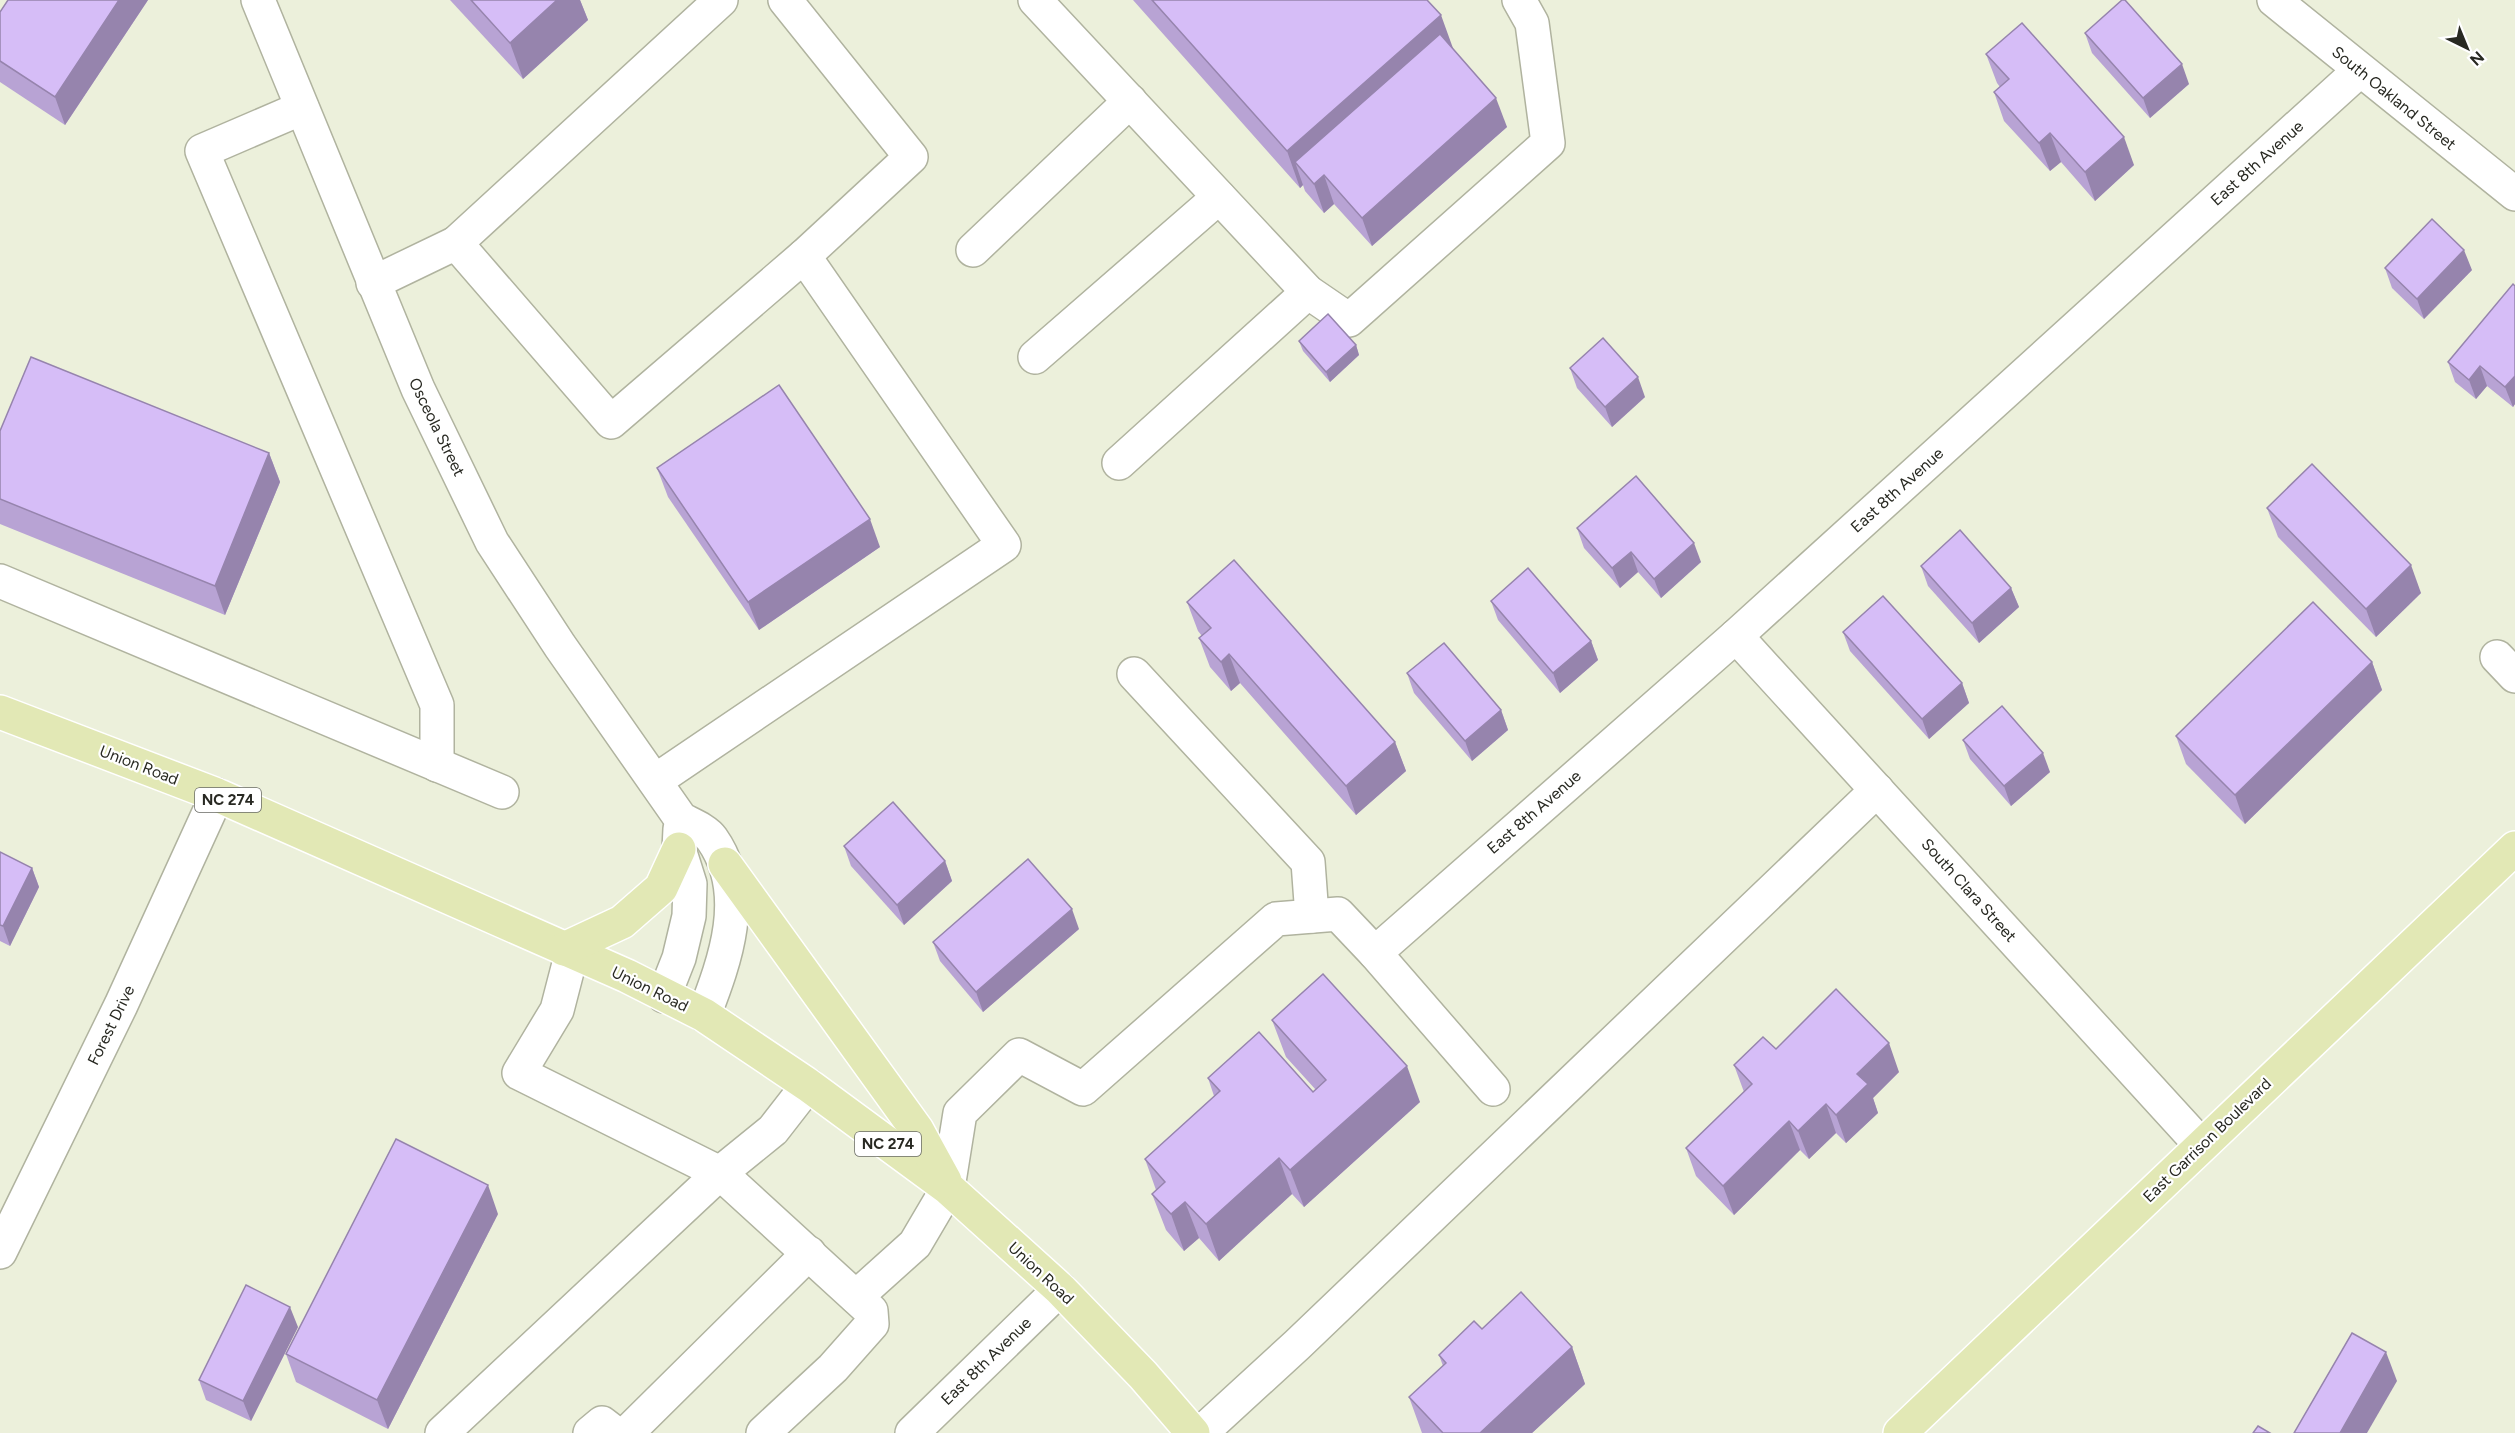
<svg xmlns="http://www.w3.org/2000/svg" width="2515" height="1433" font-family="Figtree,sans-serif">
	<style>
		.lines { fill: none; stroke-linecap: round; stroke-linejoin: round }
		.minor-casing { stroke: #b0b39f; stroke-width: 36 }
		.major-casing { stroke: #fff; stroke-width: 36 }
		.minor { stroke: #fff; stroke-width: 33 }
		.major { stroke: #e2e8b5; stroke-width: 33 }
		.wall { fill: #b8a3d4 }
		.shaded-wall { fill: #9684ad }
		.building { fill: #d6bdf7; stroke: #9684ad; stroke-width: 1.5 }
		.labels { text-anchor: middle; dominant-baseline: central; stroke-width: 4.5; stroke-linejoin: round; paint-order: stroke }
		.shield { fill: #fff; stroke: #686964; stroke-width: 1.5 }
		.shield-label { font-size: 15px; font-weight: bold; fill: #282922 }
		.street-label { font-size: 16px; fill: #282922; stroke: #fff }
	</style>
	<rect width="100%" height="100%" fill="#ecf0db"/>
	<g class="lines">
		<!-- minor casing -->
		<g class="minor-casing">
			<g id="minor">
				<path d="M 258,0 L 418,389 L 492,542 L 560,646 L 681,819 C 690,824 706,830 712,839 C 750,893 725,961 704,1015"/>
				<path d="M 785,0 L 911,157 L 804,256"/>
				<path d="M 1035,0 L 1308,292 L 1349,320 L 1548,143 L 1532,23 L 1519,0"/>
				<path d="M 2274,0 L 2515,194"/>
				<path d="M 302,108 L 202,151 L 437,705 L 437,765"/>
				<path d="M 456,243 L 721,0"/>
				<path d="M 973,250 L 1130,101"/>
				<path d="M 373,283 L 456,243 L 611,422 L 804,256 L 1004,545 L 655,781"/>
				<path d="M 1035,357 L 1219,197"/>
				<path d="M 1119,463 L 1308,292"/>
				<path d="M 0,581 L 502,792"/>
				<path d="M 1736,636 L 2201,1145"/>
				<path d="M 2497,657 L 2515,676"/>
				<path d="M 1134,674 L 1308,862 L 1312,916"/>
				<path d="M 572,952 L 557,1010 L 519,1073 L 720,1173 L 871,1311 L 872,1324 L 833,1368 L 763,1433"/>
				<path d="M 1375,953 L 1493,1089"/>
				<path d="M 664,996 L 679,958 L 689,916 L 690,884 L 679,849 L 680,829"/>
				<path d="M 0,1252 L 121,1005 L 217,795"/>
				<path d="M 856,1297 L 915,1244 L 948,1188 L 960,1113 L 1019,1055 L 1083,1089 L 1276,919 L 1338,914 L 1375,953 L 1736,636 L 2359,71"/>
				<path d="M 442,1433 L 720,1173 L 773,1130 L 808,1085"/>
				<path d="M 590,1433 L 602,1423 L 615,1433"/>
				<path d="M 627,1433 L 809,1253"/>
				<path d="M 912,1433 L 1060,1289"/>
				<path d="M 1201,1433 L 1297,1345 L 1877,790"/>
			</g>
		</g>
		<!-- major casing -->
		<g class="major-casing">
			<g id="major">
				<path d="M 0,712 L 217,795 L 627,976 L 704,1015 L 808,1085 L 948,1188 L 1060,1289 L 1143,1375 L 1193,1433"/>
				<path d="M 725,864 L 917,1130 L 945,1181"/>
				<path d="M 564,949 L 622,922 L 661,888 L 679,849"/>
				<path d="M 1900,1433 L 2515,848"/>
			</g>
		</g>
		<!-- minor -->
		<use href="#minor" class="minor"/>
		<!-- major -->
		<use href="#major" class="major"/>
	</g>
	<!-- wall -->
	<g class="wall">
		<path d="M 8,0 L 148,0 L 65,125 L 0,82 L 0,12 Z"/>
		<path d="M 450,0 L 580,0 L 588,20 L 523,79 Z"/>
		<path d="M 1133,0 L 1427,0 L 1453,50 L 1507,127 L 1372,246 L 1334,204 L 1324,213 L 1305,191 L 1303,185 L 1300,188 Z"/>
		<path d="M 2085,33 L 2189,84 L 2150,118 L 2092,53 Z"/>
		<path d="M 1986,54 L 2134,165 L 2095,201 L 2061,162 L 2050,171 L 2004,121 L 1994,92 L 2000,87 L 1997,83 Z"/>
		<path d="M 2385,268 L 2472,270 L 2424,319 L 2392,288 Z"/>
		<path d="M 2515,286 L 2515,404 L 2513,407 L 2487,386 L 2476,399 L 2455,382 L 2448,362 Z"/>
		<path d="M 1299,341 L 1356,345 L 1359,355 L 1330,382 L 1303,351 Z"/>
		<path d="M 1570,368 L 1645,397 L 1612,427 L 1577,388 Z"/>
		<path d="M 0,431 L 269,453 L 280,482 L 225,615 L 0,524 Z"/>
		<path d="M 657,468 L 880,547 L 759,630 L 668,497 Z"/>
		<path d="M 2267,508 L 2421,593 L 2376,637 L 2278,537 Z"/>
		<path d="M 1577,528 L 1701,562 L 1661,598 L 1638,572 L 1620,588 L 1584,548 Z"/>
		<path d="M 1921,566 L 2011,588 L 2019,607 L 1979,643 L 1928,586 Z"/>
		<path d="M 1491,601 L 1591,641 L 1598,660 L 1560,693 L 1498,620 Z"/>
		<path d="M 1187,602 L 1395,742 L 1406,771 L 1356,815 L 1240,683 L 1231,691 L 1210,667 L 1199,638 L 1202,636 L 1198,631 Z"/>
		<path d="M 1843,632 L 1962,683 L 1969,703 L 1929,739 L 1850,651 Z"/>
		<path d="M 2372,662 L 2382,690 L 2245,824 L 2186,764 L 2176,736 Z"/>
		<path d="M 1407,673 L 1501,710 L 1508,730 L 1472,761 L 1414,693 Z"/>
		<path d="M 1963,740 L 2050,772 L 2011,806 L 1970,759 Z"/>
		<path d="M 844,846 L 945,861 L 952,881 L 904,925 L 851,866 Z"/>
		<path d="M 0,852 L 32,868 L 39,887 L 10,946 L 0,941 Z"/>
		<path d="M 1079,929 L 983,1012 L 940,961 L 933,942 Z"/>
		<path d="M 1272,1020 L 1420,1102 L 1304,1207 L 1292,1194 L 1219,1261 L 1199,1238 L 1184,1251 L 1166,1230 L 1152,1194 L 1156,1190 L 1145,1159 L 1214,1096 L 1208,1078 L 1313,1092 L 1316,1090 L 1286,1057 Z"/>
		<path d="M 1776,1049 L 1899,1072 L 1873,1098 L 1878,1113 L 1846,1143 L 1836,1133 L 1809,1159 L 1800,1150 L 1734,1215 L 1696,1176 L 1686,1148 L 1744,1092 L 1734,1065 Z"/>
		<path d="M 498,1214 L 388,1429 L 296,1382 L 286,1354 Z"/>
		<path d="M 298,1327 L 251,1421 L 206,1400 L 199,1380 Z"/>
		<path d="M 1482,1329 L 1572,1347 L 1585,1384 L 1532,1433 L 1422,1433 L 1409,1397 L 1443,1366 L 1439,1355 Z"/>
	</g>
	<!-- shaded-wall -->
	<g class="shaded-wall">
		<path d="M 119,0 L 148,0 L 65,125 L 55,97 Z"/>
		<path d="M 557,0 L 580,0 L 588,20 L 523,79 L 510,43 Z"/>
		<path d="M 1441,15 L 1454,51 L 1295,162 L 1303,185 L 1300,188 L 1287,151 Z"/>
		<path d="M 2182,64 L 2189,84 L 2150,118 L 2143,98 Z"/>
		<path d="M 1496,98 L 1507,127 L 1372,246 L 1362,218 Z"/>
		<path d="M 2050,133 L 2061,162 L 2050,171 L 2039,143 Z"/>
		<path d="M 2124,137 L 2134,165 L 2095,201 L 2085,172 Z"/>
		<path d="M 1324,175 L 1334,204 L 1324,213 L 1314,184 Z"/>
		<path d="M 2464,250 L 2472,270 L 2424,319 L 2417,299 Z"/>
		<path d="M 1356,345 L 1359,355 L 1330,382 L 1326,372 Z"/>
		<path d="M 2480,366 L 2487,386 L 2476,399 L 2469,380 Z"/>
		<path d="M 2515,376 L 2515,404 L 2513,407 L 2505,387 Z"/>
		<path d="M 1638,377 L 1645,397 L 1612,427 L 1605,407 Z"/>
		<path d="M 269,453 L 280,482 L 225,615 L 215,586 Z"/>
		<path d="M 870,519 L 880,547 L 759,630 L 748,602 Z"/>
		<path d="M 1694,543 L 1701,562 L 1661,598 L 1654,579 Z"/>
		<path d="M 1631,552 L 1638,572 L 1620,588 L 1612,568 Z"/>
		<path d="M 2411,565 L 2421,593 L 2376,637 L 2366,609 Z"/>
		<path d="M 2011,588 L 2019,607 L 1979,643 L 1972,623 Z"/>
		<path d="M 1591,641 L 1598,660 L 1560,693 L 1553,673 Z"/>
		<path d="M 1229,654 L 1240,683 L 1231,691 L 1221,662 Z"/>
		<path d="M 2372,662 L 2382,690 L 2245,824 L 2235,795 Z"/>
		<path d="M 1962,683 L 1969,703 L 1929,739 L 1922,719 Z"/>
		<path d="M 1501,710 L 1508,730 L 1472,761 L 1465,741 Z"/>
		<path d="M 1395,742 L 1406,771 L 1356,815 L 1346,786 Z"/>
		<path d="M 2043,753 L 2050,772 L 2011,806 L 2004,786 Z"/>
		<path d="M 945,861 L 952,881 L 904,925 L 897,905 Z"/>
		<path d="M 32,868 L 39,887 L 10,946 L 3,926 Z"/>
		<path d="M 1072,909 L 1079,929 L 983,1012 L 976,992 Z"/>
		<path d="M 1889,1043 L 1899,1072 L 1873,1098 L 1878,1113 L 1846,1143 L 1836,1115 L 1857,1074 Z"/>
		<path d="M 1407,1066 L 1420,1102 L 1304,1207 L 1290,1170 Z"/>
		<path d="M 1826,1104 L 1836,1133 L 1809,1159 L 1798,1131 Z"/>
		<path d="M 1789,1121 L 1800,1150 L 1734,1215 L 1723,1186 Z"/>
		<path d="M 1279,1158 L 1292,1194 L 1219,1261 L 1206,1224 Z"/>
		<path d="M 488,1185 L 498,1214 L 388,1429 L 377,1400 Z"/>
		<path d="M 1185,1202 L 1199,1238 L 1184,1251 L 1171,1214 Z"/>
		<path d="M 290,1307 L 298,1327 L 251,1421 L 243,1401 Z"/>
		<path d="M 1572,1347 L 1585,1384 L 1532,1433 L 1480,1433 Z"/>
		<path d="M 2386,1352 L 2397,1381 L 2367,1433 L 2340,1433 Z"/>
	</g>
	<!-- building -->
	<g class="building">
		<path d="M 8,0 L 119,0 L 55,97 L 0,61 L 0,12 Z"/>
		<path d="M 471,0 L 557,0 L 510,43 Z"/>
		<path d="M 1152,0 L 1427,0 L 1441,15 L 1287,151 Z"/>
		<path d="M 2122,0 L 2125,0 L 2182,64 L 2143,98 L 2085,33 Z"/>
		<path d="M 2022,23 L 2124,137 L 2085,172 L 2050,133 L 2039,143 L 1994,92 L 2009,79 L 1986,54 Z"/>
		<path d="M 1440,34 L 1496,98 L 1362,218 L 1324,175 L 1314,184 L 1295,162 Z"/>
		<path d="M 2432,219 L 2464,250 L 2417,299 L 2385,268 Z"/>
		<path d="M 2513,284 L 2515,286 L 2515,376 L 2505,387 L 2480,366 L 2469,380 L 2448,362 Z"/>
		<path d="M 1328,314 L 1356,345 L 1326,372 L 1299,341 Z"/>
		<path d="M 1603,338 L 1638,377 L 1605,407 L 1570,368 Z"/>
		<path d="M 31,357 L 269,453 L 215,586 L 0,499 L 0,431 Z"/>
		<path d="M 779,385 L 870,519 L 748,602 L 657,468 Z"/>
		<path d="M 2312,464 L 2411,565 L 2366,609 L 2267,508 Z"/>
		<path d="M 1636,476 L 1694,543 L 1654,579 L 1631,552 L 1612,568 L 1577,528 Z"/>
		<path d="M 1960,530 L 2011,588 L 1972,623 L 1921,566 Z"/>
		<path d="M 1234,560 L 1395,742 L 1346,786 L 1229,654 L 1221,662 L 1199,638 L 1211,628 L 1187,602 Z"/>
		<path d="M 1528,568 L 1591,641 L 1553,673 L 1491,601 Z"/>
		<path d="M 1883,596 L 1962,683 L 1922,719 L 1843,632 Z"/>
		<path d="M 2313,602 L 2372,662 L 2235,795 L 2176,736 Z"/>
		<path d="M 1444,643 L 1501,710 L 1465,741 L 1407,673 Z"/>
		<path d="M 2002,706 L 2043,753 L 2004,786 L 1963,740 Z"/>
		<path d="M 893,802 L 945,861 L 897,905 L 844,846 Z"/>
		<path d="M 0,852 L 32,868 L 3,926 L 0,925 Z"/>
		<path d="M 1028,859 L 1072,909 L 976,992 L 933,942 Z"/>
		<path d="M 1323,974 L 1407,1066 L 1290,1170 L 1279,1158 L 1206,1224 L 1185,1202 L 1171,1214 L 1152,1194 L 1165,1182 L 1145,1159 L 1220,1091 L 1208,1078 L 1259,1032 L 1313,1092 L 1326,1080 L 1272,1020 Z"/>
		<path d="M 1836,989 L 1889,1043 L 1857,1074 L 1868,1084 L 1836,1115 L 1826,1104 L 1798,1131 L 1789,1121 L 1723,1186 L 1686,1148 L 1752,1084 L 1734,1065 L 1763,1037 L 1776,1049 Z"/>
		<path d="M 396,1139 L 488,1185 L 377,1400 L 286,1354 Z"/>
		<path d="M 246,1285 L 290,1307 L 243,1401 L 199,1380 Z"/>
		<path d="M 1521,1292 L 1572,1347 L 1480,1433 L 1443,1433 L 1409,1397 L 1446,1363 L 1439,1355 L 1474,1321 L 1482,1329 Z"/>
		<path d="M 2352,1333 L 2386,1352 L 2340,1433 L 2294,1433 Z"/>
		<path d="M 2258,1426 L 2270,1433 L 2253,1433 Z"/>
	</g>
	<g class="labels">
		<!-- shield labels -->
		<g class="shield">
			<rect x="195" y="788" width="66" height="24" rx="4.5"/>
			<rect x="855" y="1132" width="66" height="24" rx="4.5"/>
		</g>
		<g class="shield-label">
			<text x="228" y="800">NC 274</text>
			<text x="888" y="1144">NC 274</text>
		</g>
		<!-- street labels -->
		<g class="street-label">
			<text transform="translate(2394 98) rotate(39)">South Oakland Street</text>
			<text transform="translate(2257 163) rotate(-42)">East 8th Avenue</text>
			<text transform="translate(437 427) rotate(64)">Osceola Street</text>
			<text transform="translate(1897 490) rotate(-42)">East 8th Avenue</text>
			<text transform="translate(139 765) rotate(21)">Union Road</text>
			<text transform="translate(1534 812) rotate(-41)">East 8th Avenue</text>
			<text transform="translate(1969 890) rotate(48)">South Clara Street</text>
			<text transform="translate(650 989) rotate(26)">Union Road</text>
			<text transform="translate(111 1025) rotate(-64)">Forest Drive</text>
			<text transform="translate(2207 1140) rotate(-44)">East Garrison Boulevard</text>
			<text transform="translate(1041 1273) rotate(43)">Union Road</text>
			<text transform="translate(986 1361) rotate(-44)">East 8th Avenue</text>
		</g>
	</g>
	<!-- north arrow -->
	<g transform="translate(2467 48) rotate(137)" stroke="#ffffff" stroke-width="4.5" paint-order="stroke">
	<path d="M0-4.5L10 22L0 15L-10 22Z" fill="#282922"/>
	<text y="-9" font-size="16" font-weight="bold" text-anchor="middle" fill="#282922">N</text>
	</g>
</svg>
